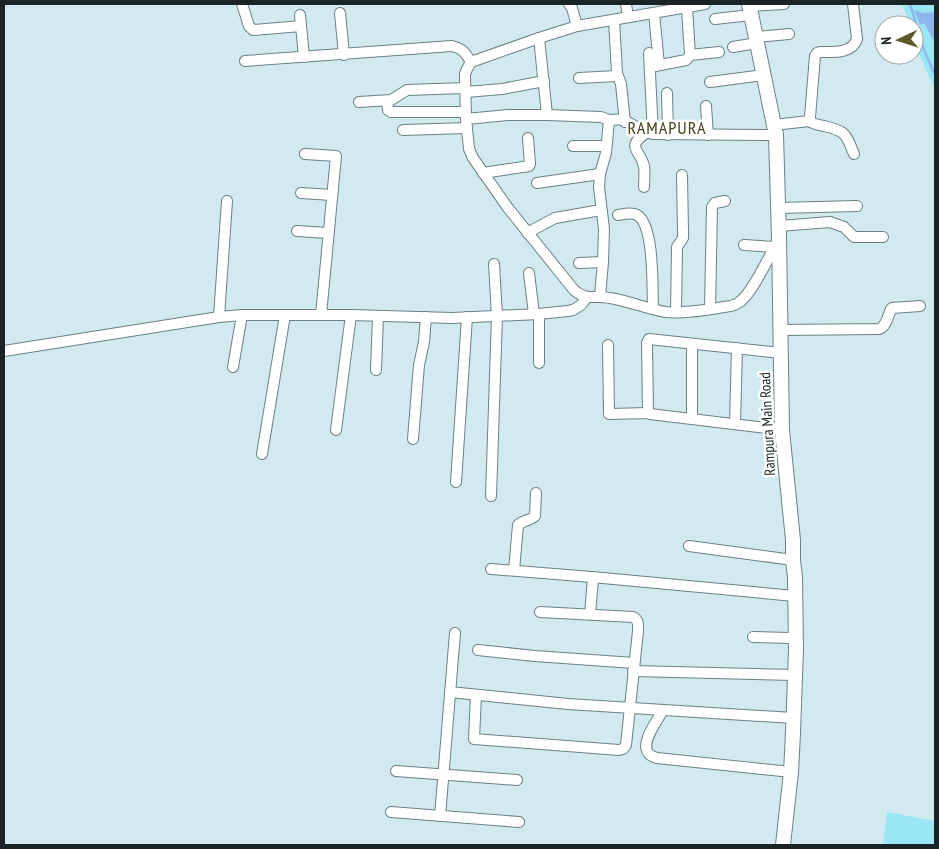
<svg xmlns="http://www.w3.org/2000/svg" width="939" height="849" font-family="'PT Sans Narrow',sans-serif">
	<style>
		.green { fill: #9ae6f5 }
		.water { fill: #8db7ec }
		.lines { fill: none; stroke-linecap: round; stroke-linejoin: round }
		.stream { stroke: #8db7ec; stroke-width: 2.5 }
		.street-casing { stroke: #6b8084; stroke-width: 12 }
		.secondary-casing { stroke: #6b8084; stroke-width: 16 }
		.street { stroke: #fff; stroke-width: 10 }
		.secondary { stroke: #fff; stroke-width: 14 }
		.labels { text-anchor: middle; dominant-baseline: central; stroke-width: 5; stroke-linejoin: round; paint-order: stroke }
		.street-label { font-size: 15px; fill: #1a2325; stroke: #fff }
		.quarter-label { font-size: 18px; letter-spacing: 1px; fill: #444017; stroke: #fff }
	</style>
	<rect width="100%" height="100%" fill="#d2eaef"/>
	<!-- green -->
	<g class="green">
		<path d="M 902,4 L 935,4 L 935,87 C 925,71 914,44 914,25 L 911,25 Z"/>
		<path d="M 887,812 L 935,821 L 935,845 L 883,845 Z"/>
	</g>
	<!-- water -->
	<path class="water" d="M 914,10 L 923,13 L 935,12 L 935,43 L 924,23 L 920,25 Z"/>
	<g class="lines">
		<!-- stream -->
		<path class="stream" d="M 910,4 L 924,50 L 935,75"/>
		<!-- street casing -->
		<g class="street-casing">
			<g id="street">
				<path d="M 242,4 L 249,26 L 253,30 L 301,26"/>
				<path d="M 569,4 L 572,8 L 577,26"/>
				<path d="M 626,4 L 628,17"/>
				<path d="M 705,4 L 577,26 L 539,38 L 471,62 L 467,69 L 465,74 L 466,119 L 469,149 L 473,158 L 508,208 L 574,290 C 586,301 596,295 610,298 C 629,301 647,309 666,312 C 687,314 710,309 731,306 C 733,305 736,305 738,303 C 751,296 770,255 778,240"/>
				<path d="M 749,6 L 784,4"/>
				<path d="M 340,13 L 344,55"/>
				<path d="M 654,13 L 659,65"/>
				<path d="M 300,15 L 304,57"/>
				<path d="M 715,19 L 751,15"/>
				<path d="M 614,20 L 617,73 L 621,84 L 625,122"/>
				<path d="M 756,37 L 789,34"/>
				<path d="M 539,38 L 547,115"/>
				<path d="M 733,47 L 757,43"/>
				<path d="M 649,53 L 653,134"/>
				<path d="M 690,55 L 719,52"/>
				<path d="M 245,61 L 452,46 C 464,49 465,53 471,62"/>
				<path d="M 650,67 L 686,60 L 688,58 L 690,55 L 687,8"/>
				<path d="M 579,78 L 617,76"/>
				<path d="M 710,82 L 764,75"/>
				<path d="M 466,92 L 502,89 L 544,81"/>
				<path d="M 667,93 L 668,135"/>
				<path d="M 387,101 L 388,110 L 391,112 L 466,112"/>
				<path d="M 359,102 L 391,100 L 407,90 L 465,88"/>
				<path d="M 706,106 L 708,135"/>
				<path d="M 466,119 L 508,115 L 547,115 L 601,117 L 609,120 L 606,153 L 600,174 L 599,187 L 604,229 L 603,262 L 600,297"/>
				<path d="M 609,120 C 613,120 618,119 622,120 C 633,123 641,132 653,134 L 776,135"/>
				<path d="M 809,121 C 813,124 818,125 824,126 C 846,131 846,134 854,154"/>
				<path d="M 774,125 L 809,121 L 810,117 L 815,56 L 817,53 L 820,52 C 833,52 852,54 857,39 L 853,4"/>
				<path d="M 403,130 L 467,128"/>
				<path d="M 573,146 L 606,146"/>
				<path d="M 305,154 L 336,156 L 321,315"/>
				<path d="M 483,173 L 529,166 L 530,164 L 528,138"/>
				<path d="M 537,183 L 600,174"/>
				<path d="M 644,187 C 644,180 645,173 644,166 C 640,149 625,148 646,133"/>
				<path d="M 301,193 L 332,195"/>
				<path d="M 779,208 L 857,206"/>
				<path d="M 618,215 C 624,214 632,212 637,215 C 655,225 652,290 653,309"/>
				<path d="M 779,226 L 830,222 L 844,227 L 854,237 L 883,237"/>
				<path d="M 297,231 L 328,233"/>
				<path d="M 527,233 L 555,218 L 601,210"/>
				<path d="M 744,245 L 774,247"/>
				<path d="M 579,263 L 603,262"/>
				<path d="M 529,273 L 534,314"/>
				<path d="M 710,309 L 712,207 L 715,203 L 725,201"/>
				<path d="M 676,312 L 677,247 L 683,238 L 683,231 L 682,175"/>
				<path d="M 539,314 L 539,363"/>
				<path d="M 219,317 L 227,201"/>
				<path d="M 780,330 L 879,329 C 886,327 888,316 891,309 L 892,308 L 920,306"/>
				<path d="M 608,345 L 609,414 L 648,413 L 650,414 L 782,430"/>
				<path d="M 4,351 L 219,317 L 242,315 L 351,315 L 452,318 L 539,314 L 568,311 L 573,310 L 581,305 L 587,297"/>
				<path d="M 233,367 L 242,315"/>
				<path d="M 376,370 L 378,316"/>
				<path d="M 648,413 L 647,343 L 649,339 L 781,353"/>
				<path d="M 692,419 L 692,344"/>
				<path d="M 735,424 L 737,348"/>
				<path d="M 336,430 L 351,315"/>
				<path d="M 413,439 L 419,365 L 424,342 L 426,317"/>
				<path d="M 262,454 L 285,315"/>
				<path d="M 456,482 L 467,317"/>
				<path d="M 491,496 L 497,316 L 494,264"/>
				<path d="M 689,546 L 793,560"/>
				<path d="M 491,569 L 592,577 L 593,579 L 590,614"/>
				<path d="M 514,570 L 518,525 C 523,520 530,521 535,516 L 536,493"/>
				<path d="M 592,577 L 795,596"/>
				<path d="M 753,637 L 790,638"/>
				<path d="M 478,650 L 535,656 L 634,663"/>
				<path d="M 633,671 L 795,675"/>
				<path d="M 450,692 L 568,704 L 793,718"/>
				<path d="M 476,695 L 474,739 L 619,750 L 623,749 L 626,745 L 638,631 C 638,625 639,620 633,617 L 540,612"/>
				<path d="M 663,710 C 658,720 639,743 649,754 C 651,756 654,757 657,758 L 791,772"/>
				<path d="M 396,771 L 517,780"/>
				<path d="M 391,812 L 519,822"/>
				<path d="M 440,816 L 455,633"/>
			</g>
		</g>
		<!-- secondary casing -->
		<g class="secondary-casing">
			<path id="secondary" d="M 749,4 L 776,135 L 779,237 L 782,430 L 793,540 L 793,560 L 795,577 L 796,649 L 793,733 L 791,772 L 783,845"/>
		</g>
		<!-- street -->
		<use href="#street" class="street"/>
		<!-- secondary -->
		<use href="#secondary" class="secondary"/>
	</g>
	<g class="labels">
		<!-- street labels -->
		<g class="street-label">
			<text transform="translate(767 424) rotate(-93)">Rampura Main Road</text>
		</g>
		<!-- quarter labels -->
		<g class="quarter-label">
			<text x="667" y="127">RAMAPURA</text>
		</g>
	</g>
	<!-- border -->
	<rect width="939" height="849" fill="none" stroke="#1a2325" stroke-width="10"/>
	<!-- north arrow -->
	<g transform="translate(899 40) rotate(266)"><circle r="24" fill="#ffffff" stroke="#a3a7a8"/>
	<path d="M0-4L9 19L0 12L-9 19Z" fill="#5d5825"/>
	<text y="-8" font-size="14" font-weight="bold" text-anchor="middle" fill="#1a2325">N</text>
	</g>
</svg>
